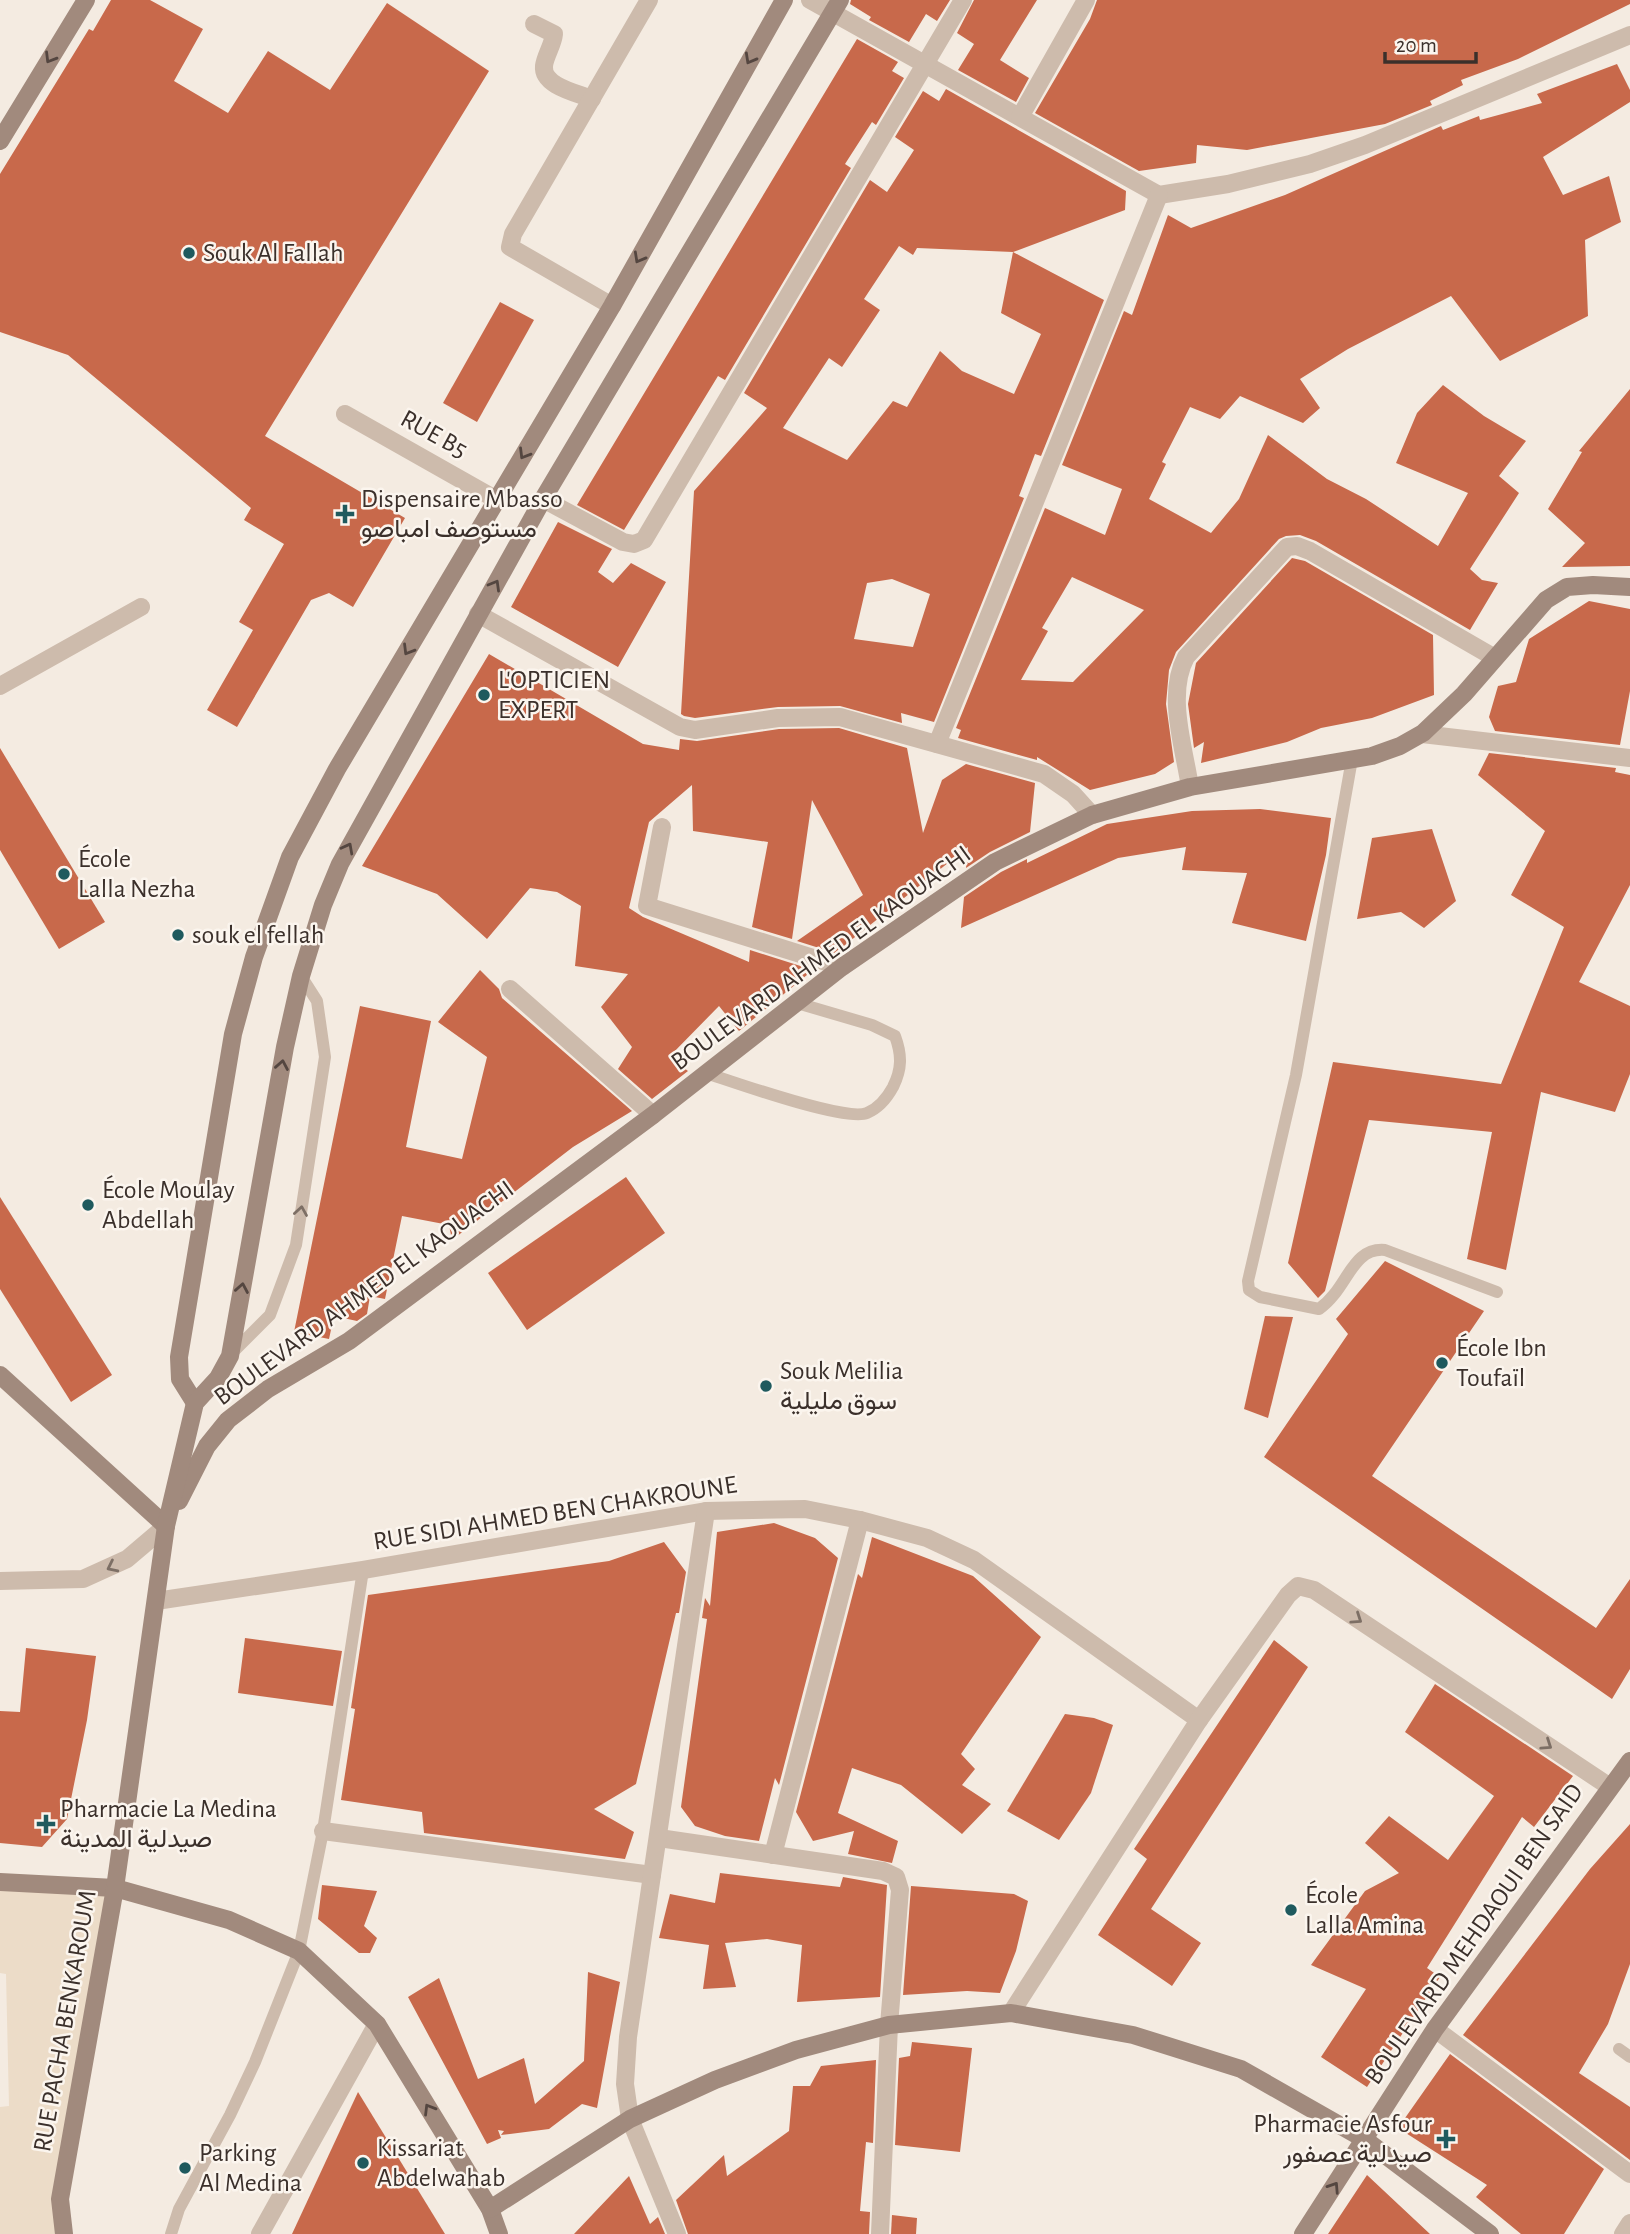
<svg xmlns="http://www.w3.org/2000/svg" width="1630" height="2234" font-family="'Alegreya Sans',Vazirmatn,sans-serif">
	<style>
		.plaza { fill: #ecdcc8 }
		.building { fill: #c8694b; fill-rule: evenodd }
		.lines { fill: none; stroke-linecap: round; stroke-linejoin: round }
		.lane { stroke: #cdbbac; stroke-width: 12 }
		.street { stroke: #cdbbac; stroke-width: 18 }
		.secondary { stroke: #a18a7d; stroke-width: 18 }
		.oneway { stroke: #544640 }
		.oneway2 { stroke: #7d6f65 }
		.poi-dot { fill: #1f5a5e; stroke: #fbf5ee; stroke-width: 2.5 }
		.labels { text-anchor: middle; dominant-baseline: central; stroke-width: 5; stroke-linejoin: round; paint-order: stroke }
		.poi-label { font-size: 26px; fill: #3b302b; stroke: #fbf5ee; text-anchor: start }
		.street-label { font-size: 26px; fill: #3b302b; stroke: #fbf5ee }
	</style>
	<rect width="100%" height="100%" fill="#f4ebe1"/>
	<!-- plaza -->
	<path class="plaza" d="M 0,1882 L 115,1888 L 60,2198 L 64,2234 L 0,2234 L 0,2107 L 9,2106 L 6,1974 L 0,1973 Z"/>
	<!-- building -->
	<g class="building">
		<path d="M 111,0 L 150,0 L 203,29 L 174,81 L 228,113 L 268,51 L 330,90 L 387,3 L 489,71 L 265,436 L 405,518 L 353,607 L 329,593 L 311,600 L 237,727 L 207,710 L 253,630 L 239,622 L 284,544 L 244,520 L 251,508 L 68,355 L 0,332 L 0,174 L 89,29 L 93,31 Z"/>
		<path d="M 851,0 L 950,0 L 937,21 L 926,14 L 909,42 L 869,20 L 871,17 L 850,4 Z"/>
		<path d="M 974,0 L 1037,0 L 1000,60 L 1029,78 L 1016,102 L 958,70 L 974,44 L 957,33 Z"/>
		<path d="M 1097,0 L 1630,0 L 1630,4 L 1518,59 L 1461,80 L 1463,85 L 1430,101 L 1432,105 L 1385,124 L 1247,150 L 1197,145 L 1196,163 L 1139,171 L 1035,113 L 1090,19 Z"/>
		<path d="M 857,39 L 898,62 L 892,71 L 904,78 L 876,125 L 872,122 L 845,164 L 851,168 L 725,380 L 718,376 L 624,530 L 577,505 Z"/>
		<path d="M 1617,64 L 1630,90 L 1630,102 L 1543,157 L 1563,195 L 1609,176 L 1621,222 L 1585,240 L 1588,316 L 1500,361 L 1451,296 L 1348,349 L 1300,379 L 1320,408 L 1303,423 L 1240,396 L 1220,419 L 1190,407 L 1162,462 L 1166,464 L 1149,499 L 1211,533 L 1239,499 L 1268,435 L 1327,479 L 1366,499 L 1438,546 L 1468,493 L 1396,463 L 1417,413 L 1443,385 L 1484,416 L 1526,441 L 1499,476 L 1519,493 L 1470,569 L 1482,580 L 1498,583 L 1470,630 L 1316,541 L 1300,535 L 1286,536 L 1279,539 L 1176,652 L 1169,670 L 1166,704 L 1174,762 L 1155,774 L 1090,790 L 1037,757 L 1037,760 L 958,738 L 961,730 L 956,728 L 1045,508 L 1105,535 L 1122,489 L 1062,465 L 1124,311 L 1132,315 L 1168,215 L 1191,228 L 1285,195 L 1441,126 L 1443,130 L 1479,116 L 1480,120 L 1542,103 L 1537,94 ZM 1072,577 L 1144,610 L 1073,682 L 1021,680 L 1048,631 L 1042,628 Z"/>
		<path d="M 946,89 L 1126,191 L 1125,210 L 1013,252 L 1104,300 L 1041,456 L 1035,454 L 1019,496 L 1024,498 L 934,722 L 901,713 L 902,723 L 840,706 L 778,707 L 695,718 L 684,716 L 681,714 L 694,491 L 767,408 L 744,393 L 870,180 L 887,192 L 914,150 L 895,137 L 923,91 L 939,101 ZM 899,246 L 913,255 L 917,248 L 1013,252 L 1001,313 L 1041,334 L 1014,394 L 962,371 L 940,351 L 907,407 L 893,401 L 847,460 L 783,428 L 829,358 L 842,367 L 880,310 L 864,299 ZM 892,579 L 930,594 L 913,647 L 854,639 L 867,583 Z"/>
		<path d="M 500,302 L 534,320 L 477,422 L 443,403 Z"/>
		<path d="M 1630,389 L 1630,566 L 1562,567 L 1585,543 L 1548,509 L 1582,452 L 1579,451 Z"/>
		<path d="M 558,522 L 612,549 L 598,572 L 613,583 L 631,563 L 666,582 L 618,667 L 511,607 Z"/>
		<path d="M 1292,558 L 1305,561 L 1433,635 L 1434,695 L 1372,718 L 1321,728 L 1287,742 L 1201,763 L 1204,742 L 1194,748 L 1188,704 L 1196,663 Z"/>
		<path d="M 1589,601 L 1630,609 L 1630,691 L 1620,745 L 1495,731 L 1489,717 L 1498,686 L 1516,682 L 1529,639 Z"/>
		<path d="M 489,654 L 643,744 L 679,750 L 680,739 L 697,741 L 779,729 L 839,728 L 907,748 L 923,833 L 942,780 L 966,764 L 1035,783 L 1030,832 L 990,852 L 966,868 L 968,847 L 835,953 L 797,941 L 863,895 L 812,800 L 792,939 L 752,927 L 768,842 L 693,831 L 692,785 L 649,822 L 629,908 L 643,917 L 749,962 L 750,950 L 813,970 L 739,1031 L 719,1006 L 669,1057 L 688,1071 L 652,1099 L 618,1069 L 632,1047 L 601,1007 L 628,974 L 575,966 L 581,906 L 557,892 L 530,888 L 487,939 L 437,894 L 362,866 Z"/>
		<path d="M 0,748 L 105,922 L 59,949 L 0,850 Z"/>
		<path d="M 1489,753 L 1616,768 L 1615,772 L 1630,775 L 1630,885 L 1579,982 L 1630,1006 L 1630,1074 L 1615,1112 L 1541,1092 L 1506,1270 L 1467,1259 L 1492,1132 L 1369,1120 L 1325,1291 L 1318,1298 L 1288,1263 L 1333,1062 L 1501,1084 L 1564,927 L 1511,895 L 1545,831 L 1478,775 Z"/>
		<path d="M 1260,809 L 1331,818 L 1326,855 L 1306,941 L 1232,923 L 1247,873 L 1182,870 L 1186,847 L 1118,858 L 961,928 L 964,897 L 1001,872 L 1027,859 L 1027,863 L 1107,824 L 1192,811 Z"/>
		<path d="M 1432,829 L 1456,901 L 1424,928 L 1401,912 L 1357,919 L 1372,838 Z"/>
		<path d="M 480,970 L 499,989 L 502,998 L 632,1111 L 573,1147 L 452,1240 L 449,1225 L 402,1216 L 385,1299 L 370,1296 L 367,1314 L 357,1321 L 334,1316 L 329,1339 L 294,1332 L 360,1006 L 431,1021 L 406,1147 L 462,1159 L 487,1057 L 438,1022 Z"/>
		<path d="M 626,1177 L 665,1233 L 527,1330 L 488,1273 Z"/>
		<path d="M 0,1197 L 112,1375 L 71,1402 L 0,1289 Z"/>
		<path d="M 1385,1261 L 1484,1311 L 1372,1476 L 1596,1628 L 1630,1579 L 1630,1669 L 1612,1699 L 1264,1457 L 1348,1334 L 1336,1319 Z"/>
		<path d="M 1265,1316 L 1293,1317 L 1268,1418 L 1244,1409 Z"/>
		<path d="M 774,1523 L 815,1538 L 838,1558 L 779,1785 L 775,1778 L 759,1841 L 725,1836 L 695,1826 L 681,1807 L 707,1619 L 702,1618 L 705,1598 L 710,1606 L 717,1532 Z"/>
		<path d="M 872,1537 L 973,1576 L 1041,1637 L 961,1754 L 975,1769 L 962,1785 L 991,1804 L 962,1834 L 901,1785 L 852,1768 L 838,1813 L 898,1841 L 892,1863 L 848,1854 L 854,1831 L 813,1841 L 796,1812 L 858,1574 L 862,1578 Z"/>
		<path d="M 664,1542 L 686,1572 L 679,1613 L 676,1613 L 636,1784 L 594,1809 L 634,1832 L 625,1859 L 424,1833 L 422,1812 L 341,1800 L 355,1709 L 351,1708 L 368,1595 L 609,1561 Z"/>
		<path d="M 245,1638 L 342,1651 L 333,1706 L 238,1693 Z"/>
		<path d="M 1274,1640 L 1308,1667 L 1151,1909 L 1201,1943 L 1172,1986 L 1098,1935 L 1147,1859 L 1134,1849 Z"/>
		<path d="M 26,1648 L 96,1656 L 87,1720 L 67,1819 L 42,1847 L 0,1843 L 0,1711 L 20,1712 Z"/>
		<path d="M 1435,1684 L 1573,1776 L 1534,1827 L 1522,1817 L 1427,1968 L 1440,1977 L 1367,2087 L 1321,2057 L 1366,1989 L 1311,1965 L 1365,1891 L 1399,1873 L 1365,1843 L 1389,1816 L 1448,1860 L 1494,1796 L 1405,1732 Z"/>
		<path d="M 1065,1714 L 1094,1718 L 1113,1725 L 1091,1793 L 1059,1840 L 1007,1811 Z"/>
		<path d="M 1630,1824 L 1630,1964 L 1608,2024 L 1579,2073 L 1630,2107 L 1630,2160 L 1463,2035 L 1590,1869 Z"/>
		<path d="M 720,1873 L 840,1887 L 843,1877 L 887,1885 L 880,1997 L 797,2002 L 802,1945 L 767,1939 L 725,1943 L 736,1987 L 703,1989 L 709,1945 L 659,1938 L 670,1894 L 715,1903 Z"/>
		<path d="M 322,1885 L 377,1891 L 364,1926 L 377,1938 L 370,1953 L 359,1953 L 318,1919 Z"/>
		<path d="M 911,1886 L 1014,1894 L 1028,1901 L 1016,1951 L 1000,1993 L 967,1991 L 903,1995 Z"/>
		<path d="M 588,1972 L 620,1982 L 597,2108 L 582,2104 L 549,2129 L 501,2135 L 504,2131 L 498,2130 L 501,2138 L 487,2144 L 408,1997 L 439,1978 L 478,2079 L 524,2058 L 535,2104 L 584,2061 Z"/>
		<path d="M 912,2042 L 972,2048 L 960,2152 L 895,2145 L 899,2058 L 910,2056 Z"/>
		<path d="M 1450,2054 L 1604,2169 L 1564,2234 L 1521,2234 L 1476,2197 L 1487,2185 L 1398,2128 Z"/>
		<path d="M 876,2060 L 873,2143 L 866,2142 L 860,2211 L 870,2212 L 869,2234 L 688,2234 L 676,2200 L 724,2155 L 727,2176 L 789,2131 L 793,2086 L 810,2086 L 821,2066 Z"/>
		<path d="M 358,2092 L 445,2234 L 292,2234 Z"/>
		<path d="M 1367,2175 L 1399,2205 L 1430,2234 L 1328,2234 Z"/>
		<path d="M 629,2176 L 650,2224 L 658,2217 L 665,2234 L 574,2234 Z"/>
		<path d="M 892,2215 L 917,2218 L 916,2234 L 891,2234 Z"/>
	</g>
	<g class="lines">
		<!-- lane -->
		<g class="lane">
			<path d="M 1352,759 L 1296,1075 L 1248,1281 L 1249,1290 L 1260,1297 L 1319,1309 C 1348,1289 1351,1247 1385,1250 L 1497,1292"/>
			<path d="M 706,1073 C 734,1082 845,1122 867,1113 C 879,1108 887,1098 893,1087 C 902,1069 902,1055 895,1036 L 872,1025 L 797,1003"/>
			<path d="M 230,1355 L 270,1315 L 296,1245 L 325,1057 L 317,1001 L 301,976"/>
			<path d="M 1619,2049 L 1630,2057"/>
			<path d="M 171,2234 L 179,2209 L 230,2115 L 255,2062 L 299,1951 L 323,1831 L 363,1570"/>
		</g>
		<!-- street -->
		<g class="street">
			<path d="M 810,0 L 1159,195 L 1228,184 L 1310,164 L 1365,145 L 1630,35"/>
			<path d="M 534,24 L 554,34 C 553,45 545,56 544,66 C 542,86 577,93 592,99"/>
			<path d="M 1020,117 L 1086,0"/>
			<path d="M 612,306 L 510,247 L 513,234 L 649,0"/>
			<path d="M 345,414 L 497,500"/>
			<path d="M 543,499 L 623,542 L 634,544 L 644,540 L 963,0"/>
			<path d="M 478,614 L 680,727 L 695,730 L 778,718 L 840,717 L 1044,774 L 1073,794 L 1092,815"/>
			<path d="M 0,686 L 141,607"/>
			<path d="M 1422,734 L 1630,758"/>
			<path d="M 937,744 L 1159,195"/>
			<path d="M 1190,787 C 1184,747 1166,694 1186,657 L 1287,547 L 1297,546 L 1310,551 L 1495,658"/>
			<path d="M 662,827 L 647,906 L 842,967"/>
			<path d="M 510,989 L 653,1115"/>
			<path d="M 0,1581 L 83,1579 L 127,1559 L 166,1526"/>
			<path d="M 156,1601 L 363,1570 L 706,1511 L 805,1509 L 860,1520 L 927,1538 L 974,1560 L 1199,1720"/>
			<path d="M 323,1831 L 652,1875"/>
			<path d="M 659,1838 L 883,1871 L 896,1877 L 900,1890 L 889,2025 L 880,2234"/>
			<path d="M 773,1855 L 860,1520"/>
			<path d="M 1011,2013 L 1199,1720 L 1288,1595 L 1298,1586 L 1314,1590 L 1610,1787"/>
			<path d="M 1435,2029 L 1630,2174"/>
			<path d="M 260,2234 L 377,2024"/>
			<path d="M 677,2234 L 630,2119 L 625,2084 L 628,2037 L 706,1511"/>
			<path d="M 1623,2234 L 1630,2223"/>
		</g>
		<!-- secondary -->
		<g class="secondary">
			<path d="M 0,141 L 86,0"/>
			<path d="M 0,1375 L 166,1526"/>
			<path d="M 195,1403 L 180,1379 L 179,1357 L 233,1034 L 254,957 L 290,857 L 337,769 L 612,306 L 784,0"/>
			<path d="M 179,1501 L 207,1446 L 228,1420 L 268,1389 L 349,1341 L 653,1115 L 842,967 L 995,862 L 1092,815 L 1190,787 L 1372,756 L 1400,746 L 1423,733 L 1464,694 L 1546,600 L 1567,587 L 1593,585 L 1630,587"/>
			<path d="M 0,1882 L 115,1888 L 229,1920 L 299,1951 L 377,2024 L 490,2209 L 499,2234"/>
			<path d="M 490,2209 L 630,2119 L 715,2080 L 796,2050 L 889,2025 L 1011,2013 L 1133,2035 L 1241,2069 L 1364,2139 L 1490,2234"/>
			<path d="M 64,2234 L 60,2199 L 115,1888 L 166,1526 L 195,1403 L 218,1378 L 230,1356 L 285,1047 L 301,976 L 323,905 L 340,864 L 543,499 L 840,0"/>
			<path d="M 1303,2234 L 1435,2029 L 1630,1761"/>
		</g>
	</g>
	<!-- one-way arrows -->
	<defs><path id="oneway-chevron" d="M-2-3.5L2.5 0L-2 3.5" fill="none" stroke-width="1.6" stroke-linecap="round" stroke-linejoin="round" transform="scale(1.75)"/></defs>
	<g class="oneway">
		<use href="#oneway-chevron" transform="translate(50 58) rotate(121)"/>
		<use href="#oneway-chevron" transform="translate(750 59) rotate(119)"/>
		<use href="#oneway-chevron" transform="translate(639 258) rotate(119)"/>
		<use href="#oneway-chevron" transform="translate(524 454) rotate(121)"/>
		<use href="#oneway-chevron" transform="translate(495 585) rotate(-60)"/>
		<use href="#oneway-chevron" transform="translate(408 650) rotate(121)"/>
		<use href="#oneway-chevron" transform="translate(348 848) rotate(-62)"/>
		<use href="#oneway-chevron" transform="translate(282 1065) rotate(-80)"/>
		<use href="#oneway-chevron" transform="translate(242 1288) rotate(-80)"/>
		<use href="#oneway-chevron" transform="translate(429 2109) rotate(-121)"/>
		<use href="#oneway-chevron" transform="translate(1334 2187) rotate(-57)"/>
	</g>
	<g class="oneway2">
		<use href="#oneway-chevron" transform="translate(301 1211) rotate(-81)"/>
		<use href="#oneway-chevron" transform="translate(112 1567) rotate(154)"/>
		<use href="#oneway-chevron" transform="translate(1357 1619) rotate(34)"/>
		<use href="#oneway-chevron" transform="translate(1547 1745) rotate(34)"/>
	</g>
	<!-- markers -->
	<g class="poi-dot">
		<circle cx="189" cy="253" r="7"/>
		<path d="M341.5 503.5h7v7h7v7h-7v7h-7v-7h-7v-7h7z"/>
		<circle cx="484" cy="695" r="7"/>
		<circle cx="64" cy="874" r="7"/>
		<circle cx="178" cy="935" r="7"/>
		<circle cx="88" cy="1205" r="7"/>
		<circle cx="1442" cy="1363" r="7"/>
		<circle cx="766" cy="1386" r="7"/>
		<path d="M42.5 1813.5h7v7h7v7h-7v7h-7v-7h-7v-7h7z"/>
		<circle cx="1291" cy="1910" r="7"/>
		<path d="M1442.5 2128.5h7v7h7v7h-7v7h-7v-7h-7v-7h7z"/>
		<circle cx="363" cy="2163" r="7"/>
		<circle cx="185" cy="2168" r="7"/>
	</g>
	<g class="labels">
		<!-- poi labels -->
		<g class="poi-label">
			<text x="203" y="253">Souk Al Fallah</text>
			<text x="361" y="499">Dispensaire Mbasso<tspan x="361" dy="30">مستوصف امباصو</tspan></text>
			<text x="498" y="680">L'OPTICIEN<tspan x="498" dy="30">EXPERT</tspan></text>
			<text x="78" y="859">École<tspan x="78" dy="30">Lalla Nezha</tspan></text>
			<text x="192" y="935">souk el fellah</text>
			<text x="102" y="1190">École Moulay<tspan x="102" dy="30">Abdellah</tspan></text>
			<text x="1456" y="1348">École Ibn<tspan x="1456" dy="30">Toufaïl</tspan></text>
			<text x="780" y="1371">Souk Melilia<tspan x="780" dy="30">سوق مليلية</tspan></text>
			<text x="60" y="1809">Pharmacie La Medina<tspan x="60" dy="30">صيدلية المدينة</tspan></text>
			<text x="1305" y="1895">École<tspan x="1305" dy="30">Lalla Amina</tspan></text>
			<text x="1432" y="2124" text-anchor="end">Pharmacie Asfour<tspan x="1432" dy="30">صيدلية عصفور</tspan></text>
			<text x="377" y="2148">Kissariat<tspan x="377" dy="30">Abdelwahab</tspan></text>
			<text x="199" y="2153">Parking<tspan x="199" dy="30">Al Medina</tspan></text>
		</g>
		<!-- street labels -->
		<g class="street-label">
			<text transform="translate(434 434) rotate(29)">RUE B5</text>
			<text transform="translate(821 958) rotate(-36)">BOULEVARD AHMED EL KAOUACHI</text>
			<text transform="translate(364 1293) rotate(-36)">BOULEVARD AHMED EL KAOUACHI</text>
			<text transform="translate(555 1513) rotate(-9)">RUE SIDI AHMED BEN CHAKROUNE</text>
			<text transform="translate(1474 1934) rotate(-55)">BOULEVARD MEHDAOUI BEN SAID</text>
			<text transform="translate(65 2021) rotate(-80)">RUE PACHA BENKAROUM</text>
		</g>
	</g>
	<!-- scale -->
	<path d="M1385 52v10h91v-10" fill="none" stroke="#3b302b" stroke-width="3.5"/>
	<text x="1396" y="52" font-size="21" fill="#3b302b" stroke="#fbf5ee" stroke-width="5" paint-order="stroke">20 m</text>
</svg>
